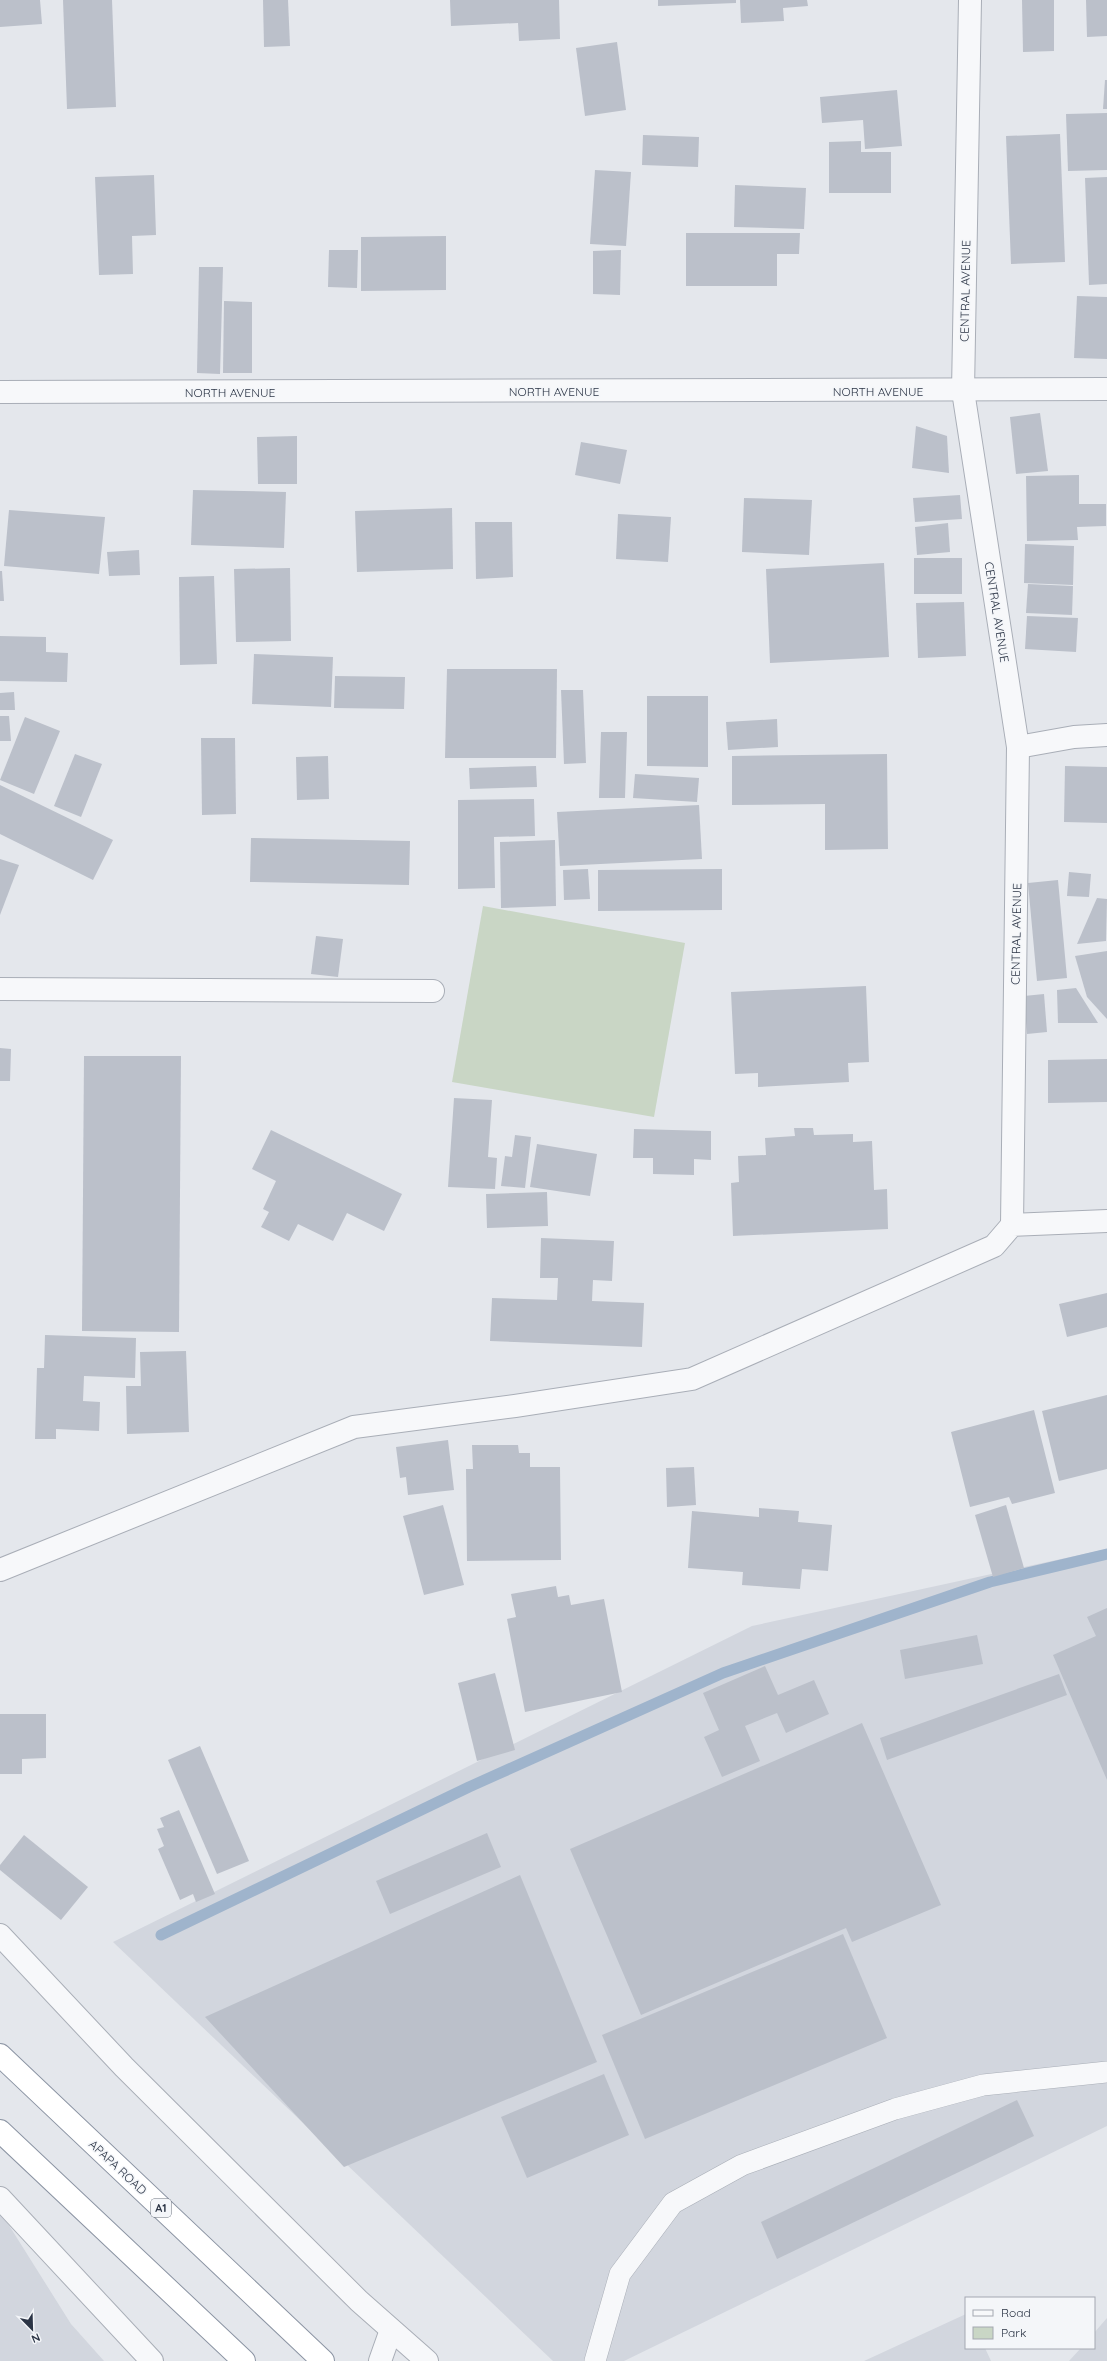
<svg xmlns="http://www.w3.org/2000/svg" width="1107" height="2361" font-family="Quicksand,sans-serif">
	<style>
		.built { fill: #d2d6de }
		.green { fill: #c9d6c5 }
		.lines { fill: none; stroke-linecap: round; stroke-linejoin: round }
		.stream { stroke: #9fb4cc; stroke-width: 11 }
		.building { fill: #bbc0ca }
		.service-casing { stroke: #a9aeb7; stroke-width: 22 }
		.minor-casing { stroke: #a9aeb7; stroke-width: 24 }
		.tertiary-casing { stroke: #a9aeb7; stroke-width: 24 }
		.motorway-casing { stroke: #8b94a3; stroke-width: 24 }
		.service { stroke: #f7f8fa; stroke-width: 21 }
		.minor { stroke: #f7f8fa; stroke-width: 22 }
		.tertiary { stroke: #f7f8fa; stroke-width: 22 }
		.motorway { stroke: #fff; stroke-width: 22 }
		.labels { text-anchor: middle; dominant-baseline: central; stroke-width: 3; stroke-linejoin: round; paint-order: stroke }
		.shield { fill: #f4f6f9; stroke: #676e7b; stroke-width: 1 }
		.shield-label { font-size: 11px; font-weight: bold; fill: #2b3445 }
		.street-label { font-size: 12px; fill: #2b3445; stroke: #f4f6f9 }
	</style>
	<rect width="100%" height="100%" fill="#e4e7ec"/>
	<!-- built -->
	<g class="built">
		<path d="M 1107,1549 L 1107,2126 L 624,2361 L 553,2361 L 113,1942 L 752,1626 Z"/>
		<path d="M 0,2211 L 71,2324 L 104,2361 L 0,2361 Z"/>
		<path d="M 966,2314 L 966,2348 L 985,2348 L 991,2361 L 864,2361 Z"/>
		<path d="M 1107,2318 L 1107,2361 L 1069,2361 L 1081,2348 L 1094,2348 L 1094,2333 Z"/>
	</g>
	<!-- green -->
	<path class="green" d="M 483,906 L 685,943 L 654,1117 L 452,1082 Z"/>
	<g class="lines">
		<!-- stream -->
		<path class="stream" d="M 161,1935 L 469,1787 L 723,1673 L 990,1582 L 1107,1554"/>
	</g>
	<!-- building -->
	<g class="building">
		<path d="M 0,0 L 40,0 L 42,24 L 0,27 Z"/>
		<path d="M 63,0 L 112,0 L 116,107 L 67,109 Z"/>
		<path d="M 263,0 L 288,0 L 290,46 L 264,47 Z"/>
		<path d="M 450,0 L 559,0 L 560,39 L 519,41 L 518,23 L 451,26 Z"/>
		<path d="M 658,0 L 736,0 L 736,3 L 658,6 Z"/>
		<path d="M 740,0 L 807,0 L 808,6 L 783,8 L 784,21 L 741,23 Z"/>
		<path d="M 1022,0 L 1054,0 L 1054,51 L 1023,52 Z"/>
		<path d="M 1086,0 L 1107,0 L 1107,36 L 1087,37 Z"/>
		<path d="M 617,42 L 626,110 L 585,116 L 576,48 Z"/>
		<path d="M 1105,80 L 1107,80 L 1107,109 L 1103,109 Z"/>
		<path d="M 897,90 L 902,146 L 865,149 L 863,120 L 822,123 L 820,97 Z"/>
		<path d="M 1107,113 L 1107,170 L 1068,171 L 1066,114 Z"/>
		<path d="M 1060,134 L 1065,262 L 1011,264 L 1006,136 Z"/>
		<path d="M 643,135 L 699,137 L 698,167 L 642,165 Z"/>
		<path d="M 861,141 L 861,152 L 891,152 L 891,193 L 829,193 L 829,142 Z"/>
		<path d="M 595,170 L 631,172 L 626,246 L 590,244 Z"/>
		<path d="M 154,175 L 156,235 L 132,236 L 133,274 L 99,275 L 95,177 Z"/>
		<path d="M 1107,177 L 1107,284 L 1089,285 L 1085,178 Z"/>
		<path d="M 735,185 L 806,188 L 804,229 L 734,227 Z"/>
		<path d="M 686,233 L 800,233 L 799,254 L 777,254 L 777,286 L 686,286 Z"/>
		<path d="M 446,236 L 446,290 L 361,291 L 361,237 Z"/>
		<path d="M 329,250 L 358,250 L 357,288 L 328,287 Z"/>
		<path d="M 621,250 L 620,295 L 593,294 L 593,251 Z"/>
		<path d="M 199,267 L 223,267 L 220,374 L 197,373 Z"/>
		<path d="M 1077,296 L 1107,297 L 1107,359 L 1074,358 Z"/>
		<path d="M 224,301 L 252,302 L 252,373 L 223,373 Z"/>
		<path d="M 1040,413 L 1048,471 L 1016,474 L 1010,417 Z"/>
		<path d="M 916,426 L 947,436 L 949,473 L 912,468 Z"/>
		<path d="M 297,436 L 297,484 L 258,484 L 257,437 Z"/>
		<path d="M 581,442 L 627,450 L 620,484 L 575,475 Z"/>
		<path d="M 1079,475 L 1079,504 L 1106,504 L 1106,526 L 1077,527 L 1078,540 L 1027,541 L 1026,476 Z"/>
		<path d="M 193,490 L 286,492 L 284,548 L 191,545 Z"/>
		<path d="M 960,495 L 962,519 L 915,522 L 913,498 Z"/>
		<path d="M 744,498 L 812,500 L 809,555 L 742,552 Z"/>
		<path d="M 452,508 L 453,569 L 357,572 L 355,511 Z"/>
		<path d="M 9,510 L 105,517 L 99,574 L 4,566 Z"/>
		<path d="M 618,514 L 671,517 L 668,562 L 616,559 Z"/>
		<path d="M 475,522 L 512,522 L 513,577 L 476,579 Z"/>
		<path d="M 948,523 L 950,552 L 917,555 L 915,527 Z"/>
		<path d="M 1025,544 L 1074,546 L 1073,585 L 1024,583 Z"/>
		<path d="M 139,550 L 140,575 L 109,576 L 107,552 Z"/>
		<rect x="914" y="558" width="48" height="36"/>
		<path d="M 884,563 L 889,657 L 770,663 L 766,569 Z"/>
		<path d="M 290,568 L 291,641 L 236,642 L 234,569 Z"/>
		<path d="M 0,571 L 2,571 L 4,601 L 0,601 Z"/>
		<path d="M 214,576 L 217,664 L 180,665 L 179,577 Z"/>
		<path d="M 1028,584 L 1073,586 L 1072,615 L 1026,613 Z"/>
		<path d="M 964,602 L 966,656 L 918,658 L 916,603 Z"/>
		<path d="M 1027,616 L 1078,618 L 1076,652 L 1025,649 Z"/>
		<path d="M 0,636 L 46,637 L 46,652 L 68,653 L 67,682 L 0,681 Z"/>
		<path d="M 254,654 L 333,657 L 331,707 L 252,704 Z"/>
		<path d="M 447,669 L 557,669 L 556,758 L 445,758 Z"/>
		<path d="M 335,676 L 405,677 L 404,709 L 334,708 Z"/>
		<path d="M 561,690 L 583,690 L 586,763 L 564,764 Z"/>
		<path d="M 14,692 L 15,710 L 0,710 L 0,693 Z"/>
		<path d="M 647,696 L 708,696 L 708,767 L 647,766 Z"/>
		<path d="M 0,716 L 9,716 L 11,741 L 0,741 Z"/>
		<path d="M 25,717 L 60,731 L 34,794 L 0,780 Z"/>
		<path d="M 777,719 L 778,747 L 728,750 L 726,722 Z"/>
		<path d="M 601,732 L 627,732 L 625,798 L 599,798 Z"/>
		<path d="M 201,738 L 235,738 L 236,814 L 202,815 Z"/>
		<path d="M 75,754 L 102,764 L 81,817 L 54,806 Z"/>
		<path d="M 887,754 L 888,849 L 825,850 L 825,804 L 732,805 L 732,756 Z"/>
		<path d="M 328,756 L 329,799 L 297,800 L 296,757 Z"/>
		<path d="M 536,766 L 537,787 L 470,789 L 469,768 Z"/>
		<path d="M 1065,766 L 1107,767 L 1107,823 L 1064,822 Z"/>
		<path d="M 635,774 L 699,778 L 697,802 L 633,798 Z"/>
		<path d="M 0,785 L 113,840 L 93,880 L 0,834 Z"/>
		<path d="M 534,799 L 535,836 L 494,837 L 495,888 L 458,889 L 458,800 Z"/>
		<path d="M 699,805 L 702,859 L 560,866 L 557,812 Z"/>
		<path d="M 251,838 L 410,841 L 409,885 L 250,882 Z"/>
		<path d="M 555,840 L 556,906 L 501,908 L 500,842 Z"/>
		<path d="M 0,859 L 19,865 L 0,915 Z"/>
		<path d="M 588,869 L 590,899 L 564,900 L 563,870 Z"/>
		<path d="M 722,869 L 722,910 L 598,911 L 598,870 Z"/>
		<path d="M 1069,872 L 1091,874 L 1089,897 L 1067,896 Z"/>
		<path d="M 1058,880 L 1067,978 L 1037,981 L 1028,883 Z"/>
		<path d="M 1097,898 L 1107,899 L 1106,941 L 1077,944 Z"/>
		<path d="M 316,936 L 343,939 L 338,977 L 311,974 Z"/>
		<path d="M 1107,951 L 1107,1019 L 1087,997 L 1075,956 Z"/>
		<path d="M 866,986 L 869,1062 L 848,1063 L 849,1082 L 758,1087 L 758,1073 L 735,1074 L 731,992 Z"/>
		<path d="M 1076,988 L 1098,1023 L 1058,1023 L 1057,990 Z"/>
		<path d="M 1044,994 L 1047,1032 L 1027,1034 L 1024,996 Z"/>
		<path d="M 0,1048 L 11,1049 L 10,1081 L 0,1081 Z"/>
		<path d="M 84,1056 L 181,1056 L 179,1332 L 82,1331 Z"/>
		<path d="M 1107,1059 L 1107,1102 L 1048,1103 L 1048,1060 Z"/>
		<path d="M 454,1098 L 492,1100 L 488,1157 L 497,1158 L 495,1189 L 448,1187 Z"/>
		<path d="M 794,1128 L 813,1128 L 814,1135 L 853,1134 L 853,1142 L 872,1141 L 874,1190 L 887,1189 L 888,1229 L 733,1236 L 731,1183 L 739,1182 L 738,1156 L 766,1155 L 765,1138 L 795,1136 Z"/>
		<path d="M 634,1129 L 711,1131 L 711,1160 L 694,1159 L 694,1175 L 653,1174 L 653,1158 L 633,1158 Z"/>
		<path d="M 271,1130 L 402,1194 L 384,1231 L 347,1213 L 333,1241 L 298,1224 L 289,1241 L 261,1227 L 269,1212 L 263,1209 L 276,1181 L 252,1169 Z"/>
		<path d="M 515,1135 L 531,1137 L 525,1188 L 501,1186 L 505,1156 L 512,1157 Z"/>
		<path d="M 537,1144 L 597,1154 L 590,1196 L 530,1187 Z"/>
		<path d="M 547,1192 L 548,1226 L 487,1228 L 486,1194 Z"/>
		<path d="M 541,1238 L 614,1241 L 612,1281 L 593,1280 L 592,1301 L 644,1303 L 642,1347 L 490,1341 L 492,1298 L 557,1300 L 558,1278 L 540,1278 Z"/>
		<path d="M 1107,1293 L 1107,1327 L 1067,1337 L 1059,1304 Z"/>
		<path d="M 45,1335 L 136,1338 L 135,1378 L 84,1376 L 83,1401 L 100,1402 L 99,1431 L 56,1429 L 56,1439 L 35,1439 L 37,1368 L 44,1368 Z"/>
		<path d="M 186,1351 L 189,1432 L 127,1434 L 126,1386 L 141,1386 L 140,1352 Z"/>
		<path d="M 1107,1395 L 1107,1469 L 1059,1481 L 1042,1411 Z"/>
		<path d="M 1034,1410 L 1055,1493 L 1012,1504 L 1009,1497 L 970,1507 L 951,1432 Z"/>
		<path d="M 448,1440 L 454,1490 L 408,1495 L 406,1477 L 400,1478 L 396,1447 Z"/>
		<path d="M 472,1445 L 518,1445 L 519,1453 L 530,1453 L 530,1467 L 560,1467 L 561,1560 L 467,1561 L 466,1469 L 473,1469 Z"/>
		<path d="M 694,1467 L 696,1505 L 667,1507 L 666,1468 Z"/>
		<path d="M 443,1505 L 464,1585 L 424,1595 L 403,1516 Z"/>
		<path d="M 1006,1505 L 1024,1568 L 993,1577 L 975,1515 Z"/>
		<path d="M 759,1508 L 799,1511 L 798,1522 L 832,1525 L 828,1571 L 802,1569 L 800,1589 L 742,1585 L 743,1572 L 688,1568 L 692,1511 L 759,1517 Z"/>
		<path d="M 556,1586 L 558,1597 L 569,1595 L 571,1605 L 604,1599 L 622,1692 L 525,1712 L 507,1619 L 516,1617 L 511,1594 Z"/>
		<path d="M 1107,1608 L 1107,1780 L 1053,1655 L 1096,1636 L 1087,1617 Z"/>
		<path d="M 977,1635 L 983,1664 L 905,1679 L 900,1650 Z"/>
		<path d="M 765,1666 L 778,1695 L 814,1680 L 829,1714 L 786,1733 L 777,1713 L 745,1726 L 760,1761 L 722,1777 L 704,1737 L 719,1730 L 703,1693 Z"/>
		<path d="M 495,1673 L 515,1750 L 477,1761 L 458,1683 Z"/>
		<path d="M 1059,1674 L 1067,1695 L 887,1760 L 880,1738 Z"/>
		<path d="M 0,1714 L 46,1714 L 46,1758 L 22,1759 L 22,1774 L 0,1774 Z"/>
		<path d="M 862,1723 L 941,1905 L 852,1942 L 846,1928 L 641,2015 L 570,1849 Z"/>
		<path d="M 200,1746 L 249,1861 L 217,1874 L 168,1760 Z"/>
		<path d="M 179,1810 L 215,1894 L 196,1902 L 193,1894 L 180,1900 L 158,1849 L 164,1846 L 157,1829 L 164,1827 L 160,1818 Z"/>
		<path d="M 487,1833 L 501,1867 L 390,1914 L 376,1881 Z"/>
		<path d="M 24,1835 L 88,1887 L 61,1920 L 0,1870 L 0,1865 Z"/>
		<path d="M 520,1875 L 597,2062 L 344,2167 L 205,2017 Z"/>
		<path d="M 843,1934 L 887,2038 L 645,2139 L 602,2035 Z"/>
		<path d="M 604,2074 L 629,2135 L 527,2178 L 501,2117 Z"/>
		<path d="M 1017,2100 L 1034,2136 L 777,2259 L 761,2222 Z"/>
	</g>
	<g class="lines">
		<!-- service casing -->
		<g class="service-casing">
			<path id="service" d="M 595,2361 L 620,2274 L 673,2203 L 742,2165 L 895,2109 L 983,2085 L 1107,2072"/>
		</g>
		<!-- minor casing -->
		<g class="minor-casing">
			<g id="minor">
				<path d="M 970,0 L 963,391 L 1018,747 L 1012,1225"/>
				<path d="M 0,392 L 1107,389"/>
				<path d="M 1018,747 L 1074,737 L 1107,735"/>
				<path d="M 0,989 L 433,991"/>
				<path d="M 0,1570 L 354,1427 L 515,1406 L 692,1379 L 994,1246 L 1012,1225 L 1107,1221"/>
			</g>
		</g>
		<!-- tertiary casing -->
		<g class="tertiary-casing">
			<g id="tertiary">
				<path d="M 0,1935 L 124,2067 L 359,2301 L 427,2361"/>
				<path d="M 0,2198 L 152,2361"/>
				<path d="M 380,2361 L 391,2330"/>
			</g>
		</g>
		<!-- motorway casing -->
		<g class="motorway-casing">
			<g id="motorway">
				<path d="M 0,2055 L 323,2361"/>
				<path d="M 0,2131 L 244,2361"/>
			</g>
		</g>
		<!-- service -->
		<use href="#service" class="service"/>
		<!-- minor -->
		<use href="#minor" class="minor"/>
		<!-- tertiary -->
		<use href="#tertiary" class="tertiary"/>
		<!-- motorway -->
		<use href="#motorway" class="motorway"/>
	</g>
	<g class="labels">
		<!-- shield labels -->
		<rect class="shield" x="151" y="2199" width="20" height="18" rx="3"/>
		<g class="shield-label">
			<text x="161" y="2208">A1</text>
		</g>
		<!-- street labels -->
		<g class="street-label">
			<text transform="translate(965 291) rotate(-89)">CENTRAL AVENUE</text>
			<text x="554" y="391">NORTH AVENUE</text>
			<text x="878" y="391">NORTH AVENUE</text>
			<text x="230" y="392">NORTH AVENUE</text>
			<text transform="translate(997 612) rotate(81)">CENTRAL AVENUE</text>
			<text transform="translate(1016 934) rotate(-89)">CENTRAL AVENUE</text>
			<text transform="translate(118 2167) rotate(43)">APAPA ROAD</text>
		</g>
	</g>
	<!-- legend -->
	<rect x="965" y="2297" width="130" height="52" fill="#f4f6f9" stroke="#a4a8b1"/>
	<rect x="973" y="2310" width="20" height="6" fill="#f7f8fa" stroke="#a4a8b1"/>
	<text x="1001" y="2317" font-size="12" fill="#2b3445">Road</text>
	<rect x="973" y="2327" width="20" height="12" fill="#c9d6c5" stroke="#a4a8b1"/>
	<text x="1001" y="2337" font-size="12" fill="#2b3445">Park</text>
	<!-- north arrow -->
	<g transform="translate(32 2329) rotate(157)" stroke="#f4f6f9" stroke-width="3" paint-order="stroke">
	<path d="M0-3L7 15L0 10L-7 15Z" fill="#2b3445"/>
	<text y="-6" font-size="11" font-weight="bold" text-anchor="middle" fill="#2b3445">N</text>
	</g>
</svg>
